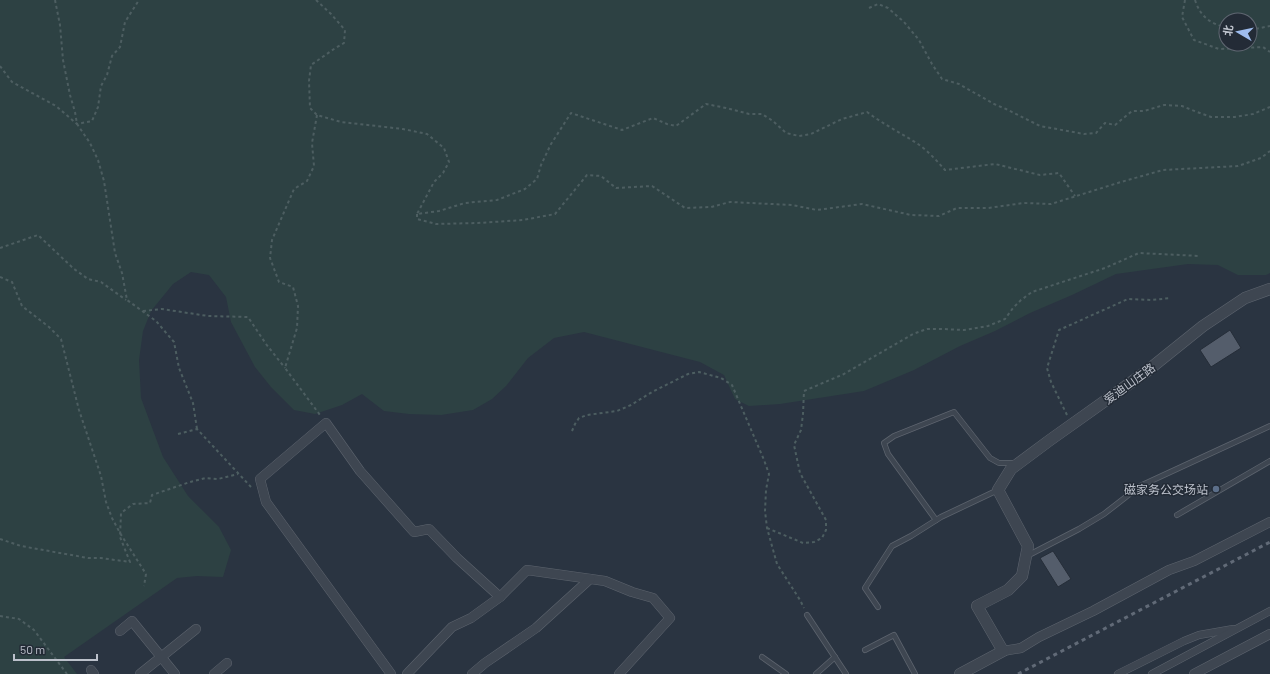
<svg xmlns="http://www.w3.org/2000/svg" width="1270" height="674" font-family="Barlow,'Noto Sans SC',sans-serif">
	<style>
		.green { fill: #2d4143; fill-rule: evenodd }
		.building { fill: #545d6b; stroke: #252d38 }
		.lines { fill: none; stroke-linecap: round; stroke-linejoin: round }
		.service-casing { stroke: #5d646e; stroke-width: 6 }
		.pedestrian-casing { stroke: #5d646e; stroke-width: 8 }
		.minor-casing { stroke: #5d646e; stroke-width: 10 }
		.tertiary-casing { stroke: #5d646e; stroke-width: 12 }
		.path { stroke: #4d5e61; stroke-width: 2; stroke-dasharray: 3 3; stroke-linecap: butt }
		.service { stroke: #3e4651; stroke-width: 4.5 }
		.pedestrian { stroke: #3e4651; stroke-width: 7 }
		.minor { stroke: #3e4651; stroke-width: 9 }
		.tertiary { stroke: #3e4651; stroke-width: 11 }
		.rail { stroke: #616a77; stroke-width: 3; stroke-dasharray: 4 4; stroke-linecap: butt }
		.service-dot { fill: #5c6f8a; stroke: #232b36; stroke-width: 1.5 }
		.labels { text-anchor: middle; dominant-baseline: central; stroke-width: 3; stroke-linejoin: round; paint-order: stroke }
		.street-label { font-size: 12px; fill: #bcc1cb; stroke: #232b36 }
		.poi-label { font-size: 12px; fill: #bcc1cb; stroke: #232b36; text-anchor: end }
	</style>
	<rect width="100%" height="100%" fill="#2a3441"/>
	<!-- green -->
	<path class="green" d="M 0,0 L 1270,0 L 1270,273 L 1266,275 L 1238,275 L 1218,265 L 1188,264 L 1116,274 L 1072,295 L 1030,313 L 995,331 L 960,346 L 914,370 L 864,391 L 780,404 L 749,406 L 735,399 L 724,375 L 700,362 L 584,332 L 554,338 L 528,358 L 506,386 L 492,399 L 473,410 L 441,415 L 409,414 L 384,411 L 362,394 L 342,405 L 315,414 L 294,410 L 271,387 L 255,367 L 231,322 L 226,297 L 209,275 L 191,272 L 173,284 L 151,311 L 143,331 L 139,360 L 141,398 L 163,457 L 188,496 L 219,527 L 231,550 L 223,577 L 197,576 L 177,578 L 64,657 L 77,674 L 0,674 ZM 1226,20 L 1250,20 L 1250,44 L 1226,44 Z"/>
	<!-- building -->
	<g class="building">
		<path d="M 1230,330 L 1241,348 L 1211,367 L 1200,350 Z"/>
		<path d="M 1053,551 L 1071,579 L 1058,587 L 1040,558 Z"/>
	</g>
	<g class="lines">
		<!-- service casing -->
		<g class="service-casing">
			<g id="service">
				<path d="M 1177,515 L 1270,461"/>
				<path d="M 936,520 L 888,454 L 884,443 L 894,436 L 954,412 L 990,458 L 999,463 L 1015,463"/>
				<path d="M 1027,556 L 1079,529 L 1104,514 L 1140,486 L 1270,426"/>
				<path d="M 878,607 L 865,588 L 892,546 L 911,536 L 941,517 L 998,490"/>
				<path d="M 807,615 L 846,674"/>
				<path d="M 865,650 L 894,635 L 915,674"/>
				<path d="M 762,657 L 786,674"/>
				<path d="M 816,674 L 835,657"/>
			</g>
		</g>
		<!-- pedestrian casing -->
		<g class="pedestrian-casing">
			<g id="pedestrian">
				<path d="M 1118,674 L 1184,641 L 1199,635 L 1233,629"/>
				<path d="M 1152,674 L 1270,611"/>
			</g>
		</g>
		<!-- minor casing -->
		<g class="minor-casing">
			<g id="minor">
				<path d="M 120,631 L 132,621 L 175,674"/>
				<path d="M 1003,651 L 1021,648 L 1039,637 L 1093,611 L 1169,570 L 1194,561 L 1270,522"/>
				<path d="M 91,670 L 94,674"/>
				<path d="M 140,674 L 196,629"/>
				<path d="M 214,674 L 227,663"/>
				<path d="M 391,674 L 266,502 L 260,479 L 326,423 L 360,471 L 414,532 L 429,529 L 457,558 L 500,597 L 527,570 L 605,581 L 632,592 L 653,598 L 670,618 L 619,674"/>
				<path d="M 407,674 L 452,627 L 471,618 L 500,597"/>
				<path d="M 472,674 L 485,663 L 536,628 L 590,579"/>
				<path d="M 1194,674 L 1270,634"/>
			</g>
		</g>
		<!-- tertiary casing -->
		<g class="tertiary-casing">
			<path id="tertiary" d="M 960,674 L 1003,651 L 977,606 L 1008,590 L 1022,576 L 1028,546 L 998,490 L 1011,469 L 1050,440 L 1147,371 L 1203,326 L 1245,298 L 1270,289"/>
		</g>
		<!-- path -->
		<g class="path">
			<path d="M 55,0 L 60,25 L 63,60 L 70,95 L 75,112 L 77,124 L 90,143 L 98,160 L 104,181 L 115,253 L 122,273 L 127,300 L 156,321 L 174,342 L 179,368 L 193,403 L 197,429"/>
			<path d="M 316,0 L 331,14 L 345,30 L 344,43 L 334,49 L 311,65 L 309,81 L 310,108 L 317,115 L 341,122 L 403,129 L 427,134 L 444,148 L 449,162 L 443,173 L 434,182 L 417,214 L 439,211 L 465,203 L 497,200 L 525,189 L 537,179 L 541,165 L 551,144 L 571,113 L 622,130 L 653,118 L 667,124 L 676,126 L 706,104 L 726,108 L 749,114 L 762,114 L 773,121 L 786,133 L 799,136 L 811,134 L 842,119 L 867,112 C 883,124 901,133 918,144 C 928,151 937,161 945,170 L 995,164 L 1040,175 L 1059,173 L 1075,196"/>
			<path d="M 1185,0 L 1182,17 L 1194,40 L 1219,49 L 1263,47 L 1270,52"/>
			<path d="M 1195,0 C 1200,16 1210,24 1226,27"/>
			<path d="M 869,8 L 878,4 L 888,8 L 904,22 L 919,40 L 932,64 L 942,79 L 959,84 L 994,104 L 1006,109 L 1040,126 L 1084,134 L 1096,133 L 1105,123 L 1115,125 L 1132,111 L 1144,111 L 1164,105 L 1182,106 L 1197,112 L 1211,117 L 1235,117 L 1253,114 L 1270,107"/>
			<path d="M 1250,30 L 1270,26"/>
			<path d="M 0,66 L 12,82 L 56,106 L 77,124 L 92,121 L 98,107 L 101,86 L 107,75 L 112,56 L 120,47 L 125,22 L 139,0"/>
			<path d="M 317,115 L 312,143 L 314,166 L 307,181 L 294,189 L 272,240 L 270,258 L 279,282 L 293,287 L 298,306 L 297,328 L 285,368 L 320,415"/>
			<path d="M 417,214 L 417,219 L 436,224 L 478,223 L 523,220 L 555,214 L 587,175 L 601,176 L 616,188 L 652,186 L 685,208 L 711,207 L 730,202 L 792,205 L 817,210 L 862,204 L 911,215 L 939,216 L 957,208 L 988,208 L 1024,203 L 1051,204 L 1121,182 L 1163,170 L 1238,166 L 1261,158 L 1270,151"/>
			<path d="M 0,248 L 38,235 L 74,269 L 88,279 L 101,282 L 126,300"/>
			<path d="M 0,277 L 12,282 L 22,306 L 49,327 L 61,339 L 79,410 L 101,476 L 106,502 L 112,518 L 120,533 L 146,574 L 144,586"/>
			<path d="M 143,311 L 162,309 L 208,316 L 248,317 L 266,344 L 285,368"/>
			<path d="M 1067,415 L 1051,382 L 1047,368 L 1059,330 L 1128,299 L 1151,300 L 1171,298"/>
			<path d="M 572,431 L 575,424 L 579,418 L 587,415 L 617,411 L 631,405 L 652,392 L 688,374 L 699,372 L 721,378 L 732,385 L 764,460 L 769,474 L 766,490 L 765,511 L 767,528 L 777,564 L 800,600 L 804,608"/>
			<path d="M 178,434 L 197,429 L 251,487"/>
			<path d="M 767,528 L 803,543 L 814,542 L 822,538 L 826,530 L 826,520 L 800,473 L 794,445 L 801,430 L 803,414 L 804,391 L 844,374 L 913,334 L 927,329 L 943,329 L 964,330 L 988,326 L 1005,319 L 1013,308 L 1021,300 L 1032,292 L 1105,268 L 1139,253 L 1200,256"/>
			<path d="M 0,539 L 21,546 L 88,558 L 101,558 L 130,562 L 120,537 L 121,513 L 133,504 L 150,503 L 152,495 L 190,482 L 206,478 L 218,479 L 238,474"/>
			<path d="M 0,616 L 19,619 L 34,630 L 67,674"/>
		</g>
		<!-- service -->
		<use href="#service" class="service"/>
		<!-- pedestrian -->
		<use href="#pedestrian" class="pedestrian"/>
		<!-- minor -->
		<use href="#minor" class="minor"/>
		<!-- tertiary -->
		<use href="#tertiary" class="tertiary"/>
		<!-- rail -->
		<path class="rail" d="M 1018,674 L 1270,542"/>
	</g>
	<!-- markers -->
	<circle class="service-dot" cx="1216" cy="489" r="4"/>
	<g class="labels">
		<!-- street labels -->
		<g class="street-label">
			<text transform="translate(1129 383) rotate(-36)">爱迪山庄路</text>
		</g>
		<!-- poi labels -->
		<g class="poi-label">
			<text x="1208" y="489">磁家务公交场站</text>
		</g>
	</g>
	<!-- north arrow -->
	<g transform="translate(1238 32) rotate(279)"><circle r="19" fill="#232b36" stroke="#606772"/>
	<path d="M0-3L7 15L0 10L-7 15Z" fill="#9ebcee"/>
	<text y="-6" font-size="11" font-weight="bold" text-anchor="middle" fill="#bcc1cb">北</text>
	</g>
	<!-- scale -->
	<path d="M14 654v6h83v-6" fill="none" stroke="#bcc1cb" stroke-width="2"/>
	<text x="20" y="654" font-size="12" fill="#bcc1cb" stroke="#232b36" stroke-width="3" paint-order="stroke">50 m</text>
</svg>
